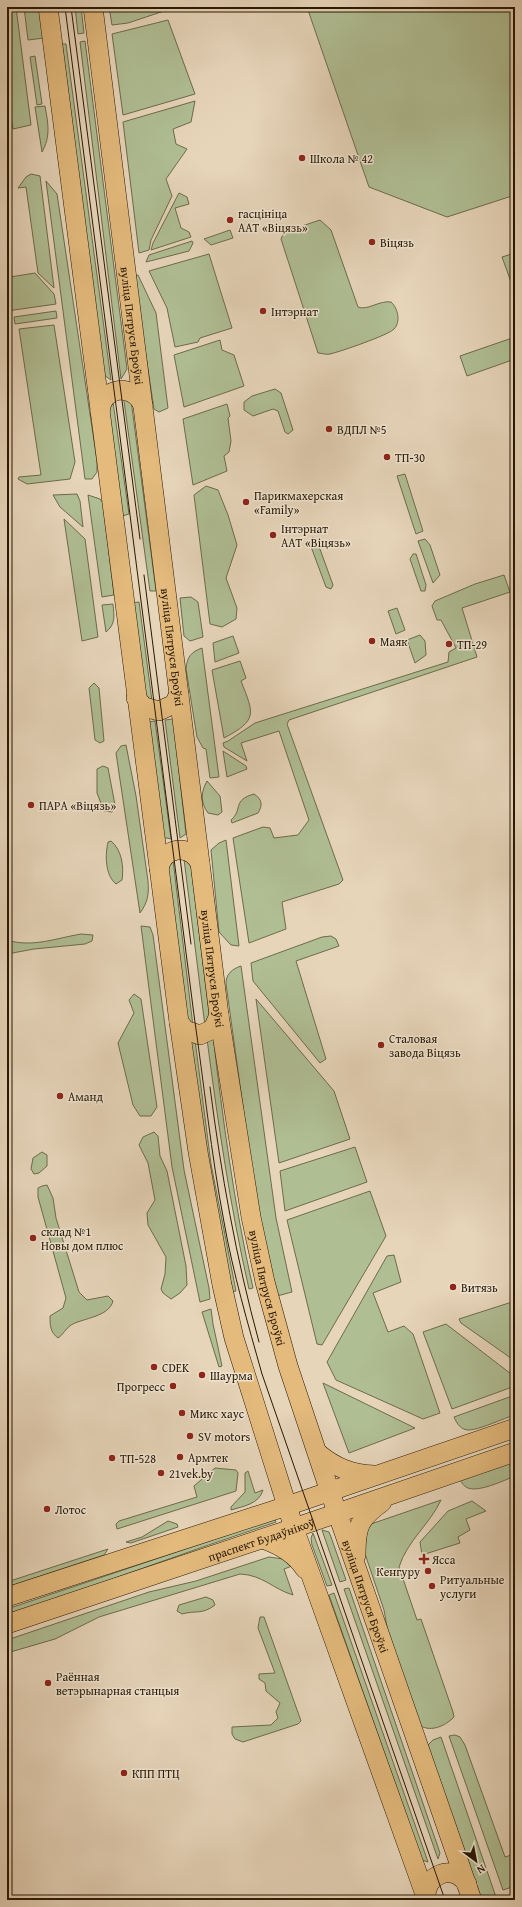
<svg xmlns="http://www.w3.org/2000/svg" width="522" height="1907" font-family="'Gentium Book Plus',serif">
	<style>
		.green { fill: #b0be94; stroke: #6c6b4b }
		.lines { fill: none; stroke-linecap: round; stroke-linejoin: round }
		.major-casing { stroke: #271802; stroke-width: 20 }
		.major { stroke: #e4ba7d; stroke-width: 19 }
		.tram { stroke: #271802; stroke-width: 1 }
		.rail-casing { stroke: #271802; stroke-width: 4.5 }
		.rail { stroke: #efe4d2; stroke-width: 3; stroke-dasharray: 9; stroke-linecap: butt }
		.poi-dot { fill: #8f2418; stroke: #efe4d2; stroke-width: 1.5 }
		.labels { text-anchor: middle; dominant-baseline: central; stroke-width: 3; stroke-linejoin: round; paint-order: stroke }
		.poi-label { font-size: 12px; fill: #271802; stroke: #efe4d2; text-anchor: start }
		.street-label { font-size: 12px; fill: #271802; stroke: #efe4d2 }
	</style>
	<rect width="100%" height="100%" fill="#e7d5ba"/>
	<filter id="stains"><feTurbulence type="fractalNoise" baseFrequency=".005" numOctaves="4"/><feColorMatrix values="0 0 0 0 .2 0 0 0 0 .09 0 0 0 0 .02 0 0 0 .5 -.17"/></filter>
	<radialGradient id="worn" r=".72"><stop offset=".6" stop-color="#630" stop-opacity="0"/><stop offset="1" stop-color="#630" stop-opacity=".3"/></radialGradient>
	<!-- green -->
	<g class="green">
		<path d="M 7,7 L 16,7 L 31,125 L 13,129 L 7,94 Z"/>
		<path d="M 24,7 L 39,7 L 44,38 L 28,40 Z"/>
		<path d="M 75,7 L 81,7 L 84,33 L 78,34 Z"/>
		<path d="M 109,7 L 164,7 L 164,11 L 128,23 L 112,25 Z"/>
		<path d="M 310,7 L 515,7 L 515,195 L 447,217 L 369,187 L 308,10 Z"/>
		<path d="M 168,20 L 195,94 L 123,115 L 112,34 Z"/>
		<path d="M 85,41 L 127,369 L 121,379 L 80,42 Z"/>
		<path d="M 62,44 L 66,44 L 111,380 L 104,375 Z"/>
		<path d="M 35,56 L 42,104 L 37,105 L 30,57 Z"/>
		<path d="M 195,101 L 191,122 L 173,129 L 176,144 L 187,149 L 166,179 L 172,196 L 151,240 L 149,250 L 139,253 L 123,122 Z"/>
		<path d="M 45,106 C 48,123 51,136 42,152 L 35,107 Z"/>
		<path d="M 31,174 L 40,176 L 54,288 L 38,273 L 26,187 L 18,188 L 26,177 Z"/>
		<path d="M 46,181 L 57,194 L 97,461 L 97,472 L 92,479 L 85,479 Z"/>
		<path d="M 179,193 L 187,197 L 189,204 L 175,208 L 181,228 L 189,232 L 191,237 L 151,250 L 153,243 Z"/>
		<path d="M 320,220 L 331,230 L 358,307 C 367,311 380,300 391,302 C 398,308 401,322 394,329 C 389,335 339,352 330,354 C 326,355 321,353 318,353 L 281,239 L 284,232 Z"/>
		<path d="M 230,230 L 233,238 L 211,245 L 204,239 Z"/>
		<path d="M 192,241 L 193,243 L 189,251 L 146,262 L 149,255 Z"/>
		<path d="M 515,253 L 515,293 L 502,257 Z"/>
		<path d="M 209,254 L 232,328 L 200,338 L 198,342 L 175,347 L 167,308 L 149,271 Z"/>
		<path d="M 35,273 L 54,294 L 56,304 L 7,311 L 7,275 L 10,275 L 10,277 Z"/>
		<path d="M 138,275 L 156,313 L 168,408 L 159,412 L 154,409 L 134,276 Z"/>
		<path d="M 56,311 L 57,318 L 15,324 L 14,317 Z"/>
		<path d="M 54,325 L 75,462 L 70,479 L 27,484 L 18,479 L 19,477 L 41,475 L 19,329 Z"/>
		<path d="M 515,337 L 515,359 L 467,376 L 460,356 Z"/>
		<path d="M 220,340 L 222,350 L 234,355 L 244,386 L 184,407 L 174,355 Z"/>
		<path d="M 275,389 L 281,393 L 293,430 L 288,434 L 285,432 L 278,411 L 273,409 L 253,416 L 244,410 L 244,402 L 252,396 Z"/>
		<path d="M 123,394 L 131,400 L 156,591 L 150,591 Z"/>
		<path d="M 112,395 L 129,514 L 122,516 L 106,405 Z"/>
		<path d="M 227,404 L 230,416 L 228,418 L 231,441 L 229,452 L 224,456 L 227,471 L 193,485 L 183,419 Z"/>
		<path d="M 405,474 L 423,531 L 416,534 L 397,476 Z"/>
		<path d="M 206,486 L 218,490 L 228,515 L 237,545 L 226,578 L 237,608 L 236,619 L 222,627 L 210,624 L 194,495 Z"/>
		<path d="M 77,494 L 80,501 L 83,527 L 60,507 L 53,495 Z"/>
		<path d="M 88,495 L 100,499 L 103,503 L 114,595 L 102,597 Z"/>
		<path d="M 64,519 L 85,539 L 98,637 L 82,641 Z"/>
		<path d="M 312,538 L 314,538 L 317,541 L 333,585 L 331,589 L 326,587 L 310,544 Z"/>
		<path d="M 425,539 L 430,545 L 440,575 L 433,583 L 418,541 Z"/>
		<path d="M 413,554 L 416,554 L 426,585 L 425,591 L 421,591 L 410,559 Z"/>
		<path d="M 504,575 L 510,592 L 462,608 L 477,657 L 289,720 L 287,724 L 343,880 L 339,884 L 282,902 L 286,929 L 249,943 L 233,838 L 263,827 L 270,828 L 274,838 L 298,835 L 309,820 L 279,731 L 241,743 L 247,761 L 224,747 L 223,743 L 228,741 L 255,723 L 448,662 L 449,652 L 456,648 L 441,620 L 437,620 L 432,606 L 435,601 L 475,584 Z"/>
		<path d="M 191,597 L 198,602 L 203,637 L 190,641 L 184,636 L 180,598 Z"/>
		<path d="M 139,602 L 152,701 L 145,698 L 132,603 Z"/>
		<path d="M 113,604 C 114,616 116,624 106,632 L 102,605 Z"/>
		<path d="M 397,608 L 405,630 L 396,634 L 388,611 Z"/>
		<path d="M 420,635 L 425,641 L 426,655 L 415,663 L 407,640 Z"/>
		<path d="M 233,636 L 239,653 L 215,662 L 213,643 Z"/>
		<path d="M 202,648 L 219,777 L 210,778 L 206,749 L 203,748 L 197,737 L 186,669 C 187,657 191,652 202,648 Z"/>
		<path d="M 240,661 L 246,678 L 241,681 C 254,714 258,720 224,738 L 212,670 Z"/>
		<path d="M 94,683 L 99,688 L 104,741 L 100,743 L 95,740 L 89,688 Z"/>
		<path d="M 173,719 L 186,834 L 180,838 L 165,720 Z"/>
		<path d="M 155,721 L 171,839 L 162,837 L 148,722 Z"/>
		<path d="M 126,745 L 136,796 L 148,881 C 149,894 148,902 140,913 L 116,753 L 121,746 Z"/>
		<path d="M 223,751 L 246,766 L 247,769 L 227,777 Z"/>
		<path d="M 103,766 L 108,768 L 115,805 L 112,812 L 104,811 L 97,793 L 97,769 Z"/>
		<path d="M 207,781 L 220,796 L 222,812 L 218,815 L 208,813 C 200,802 201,792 207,781 Z"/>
		<path d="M 254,794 C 262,799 263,805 258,813 L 232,823 L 231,820 C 243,810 232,800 254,794 Z"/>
		<path d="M 226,840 L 239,946 L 231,945 L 219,932 L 211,850 L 219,843 Z"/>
		<path d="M 111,841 C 122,850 124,867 122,880 L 116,884 C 105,875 105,855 108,842 Z"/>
		<path d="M 184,859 L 191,865 L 210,1021 L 205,1026 Z"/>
		<path d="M 173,860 L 193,1026 L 187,1022 L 167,868 Z"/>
		<path d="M 141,926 L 150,927 L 153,935 L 184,1170 L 209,1288 L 210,1299 L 200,1302 L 172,1167 Z"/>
		<path d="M 81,934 L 93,935 L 92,941 L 85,944 L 34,949 L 7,954 L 7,940 C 32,948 57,938 81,934 Z"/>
		<path d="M 331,936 L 336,939 L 339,946 L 296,961 L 326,1059 L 320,1063 L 253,981 L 251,963 L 322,937 Z"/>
		<path d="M 241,966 L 276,1218 L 292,1292 L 277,1296 L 259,1222 L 226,984 C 226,974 232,969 241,966 Z"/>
		<path d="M 134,994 L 141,999 L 157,1107 L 151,1116 L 140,1116 L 133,1105 L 118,1043 L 134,1013 L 129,1000 Z"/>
		<path d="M 256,999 L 334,1091 L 350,1139 L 279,1163 Z"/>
		<path d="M 213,1036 C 223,1121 234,1204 253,1288 L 249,1289 C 230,1206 218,1123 207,1039 Z"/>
		<path d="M 190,1038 L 195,1040 L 211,1164 L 236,1291 L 232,1292 L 219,1233 Z"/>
		<path d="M 154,1132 L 158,1136 L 160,1156 L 167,1171 L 186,1266 L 187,1285 L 180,1293 L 171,1299 L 163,1293 L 161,1289 L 165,1274 L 166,1257 L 148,1225 L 147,1213 L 155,1200 L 148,1163 L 139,1145 L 143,1137 Z"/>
		<path d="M 355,1147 L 367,1182 L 285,1211 L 280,1171 Z"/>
		<path d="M 42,1152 L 47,1155 L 47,1166 L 39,1173 L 34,1174 L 31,1169 L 33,1158 Z"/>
		<path d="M 47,1185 L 53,1198 L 56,1218 L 79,1292 L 87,1300 L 108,1296 L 113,1301 C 109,1317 83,1318 71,1325 C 65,1329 64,1334 58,1338 C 50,1332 50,1325 50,1316 L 63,1308 L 66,1298 L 38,1197 L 38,1188 L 42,1186 Z"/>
		<path d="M 370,1191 L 386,1236 L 322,1345 L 317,1344 L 287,1220 Z"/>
		<path d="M 394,1255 L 401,1282 L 373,1293 L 388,1332 L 404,1326 L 413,1334 L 440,1413 L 423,1419 L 336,1380 L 327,1362 L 387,1256 Z"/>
		<path d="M 512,1302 L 515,1310 L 515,1361 L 461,1323 L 459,1319 Z"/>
		<path d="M 211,1309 L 213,1324 L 222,1366 L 219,1367 L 202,1312 Z"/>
		<path d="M 446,1324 L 515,1377 L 515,1386 L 452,1409 L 423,1332 Z"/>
		<path d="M 323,1383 L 415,1428 L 349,1453 Z"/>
		<path d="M 515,1395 L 515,1415 C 504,1418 479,1430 469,1430 C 461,1430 457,1424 454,1417 Z"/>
		<path d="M 515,1456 L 515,1476 C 505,1480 476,1494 466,1487 C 464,1486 462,1483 460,1480 Z"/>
		<path d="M 215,1468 L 236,1470 L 238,1473 L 236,1491 L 117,1529 L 116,1524 L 119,1521 L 197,1497 L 194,1486 Z"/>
		<path d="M 248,1471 L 255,1493 L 263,1490 C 259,1504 244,1506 231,1510 L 231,1507 L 245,1492 L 245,1473 Z"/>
		<path d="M 441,1500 C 430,1524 407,1541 399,1567 L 417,1620 L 421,1619 L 453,1712 L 454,1717 C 444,1727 429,1733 418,1724 L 389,1638 L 384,1610 L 361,1542 L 371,1524 Z"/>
		<path d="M 472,1501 L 486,1511 L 466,1519 L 470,1530 L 458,1537 L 460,1543 L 422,1555 L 420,1542 L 448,1511 Z"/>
		<path d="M 275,1519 L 276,1522 C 186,1552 97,1585 7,1616 L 7,1609 Z"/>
		<path d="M 168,1521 L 177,1524 L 178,1527 L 131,1543 L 126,1542 L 142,1537 Z"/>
		<path d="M 322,1530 L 329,1532 L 331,1537 L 346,1580 L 340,1582 Z"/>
		<path d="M 313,1533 L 332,1585 L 327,1586 L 312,1545 L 311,1538 Z"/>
		<path d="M 108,1549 L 104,1555 L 7,1587 L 7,1582 Z"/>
		<path d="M 269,1557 L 283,1559 L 292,1566 L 284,1569 L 293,1595 C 273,1589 263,1575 240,1574 L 99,1617 L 55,1639 L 7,1653 L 7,1640 L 149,1592 L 196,1581 Z"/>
		<path d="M 349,1588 L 440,1853 L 438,1859 L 344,1589 Z"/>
		<path d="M 334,1593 L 428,1862 L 422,1860 L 329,1595 Z"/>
		<path d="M 206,1597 L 213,1600 L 215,1605 C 202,1615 196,1610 182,1614 L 177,1611 L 179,1605 Z"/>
		<path d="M 260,1617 L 264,1617 L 301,1721 L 298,1724 L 243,1742 L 235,1739 L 232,1734 L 232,1727 L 271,1725 L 278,1718 L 276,1712 L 280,1703 L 266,1691 L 265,1683 L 259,1679 L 259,1674 L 275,1673 L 258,1628 Z"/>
		<path d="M 455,1735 L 460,1737 L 465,1745 L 505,1857 L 515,1854 L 515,1886 L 503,1890 L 449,1736 Z"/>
		<path d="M 441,1737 L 497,1900 L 477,1900 L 428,1745 L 433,1740 Z"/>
	</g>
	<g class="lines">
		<!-- major casing -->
		<g class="major-casing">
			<g id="major">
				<path d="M 48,7 L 179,1022 L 198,1152 L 222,1285 L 234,1338 L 294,1528 L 427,1900"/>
				<path id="s1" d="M 93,7 L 219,1015 L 251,1217 L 265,1282 L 288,1366 L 330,1492 L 472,1900"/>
				<path d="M 100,412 C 102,387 132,382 143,405"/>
				<path d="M 136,698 L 144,707 L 159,711 L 174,704 L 179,694"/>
				<path d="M 159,868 C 164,847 189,843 200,863"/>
				<path d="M 179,1022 L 185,1030 L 200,1035 L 213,1029 L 219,1015"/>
				<path d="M 319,1454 C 336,1468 352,1474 374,1475"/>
				<path d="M 263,1539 C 280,1545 295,1553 305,1569"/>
				<path d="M 356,1555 C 356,1526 359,1519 382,1502"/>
				<path d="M 7,1597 L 287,1506 L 515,1428"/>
				<path id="s2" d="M 7,1624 L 294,1528 L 515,1452"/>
				<path d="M 426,1899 C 424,1874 453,1863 467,1884"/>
			</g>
		</g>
		<!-- major -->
		<use href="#major" class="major"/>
		<!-- tram -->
		<g class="tram">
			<path d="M 65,7 L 194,1015 C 204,1084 211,1153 224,1222 C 233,1273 248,1324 262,1374 L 445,1900"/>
			<path d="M 71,7 L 140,539"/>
			<path d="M 144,575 L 191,944"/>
			<path d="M 210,1087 C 221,1173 236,1258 259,1342"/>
		</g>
		<!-- rail casing -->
		<g class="rail-casing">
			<path id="rail" d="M 7,1889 L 10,1900"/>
		</g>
		<!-- rail -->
		<use href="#rail" class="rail"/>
	</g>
	<!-- markers -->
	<g class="poi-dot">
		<circle cx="302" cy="158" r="4"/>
		<circle cx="230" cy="220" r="4"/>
		<circle cx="372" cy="242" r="4"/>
		<circle cx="263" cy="311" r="4"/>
		<circle cx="329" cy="429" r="4"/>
		<circle cx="387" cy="457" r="4"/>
		<circle cx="246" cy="502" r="4"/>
		<circle cx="273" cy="535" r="4"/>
		<circle cx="372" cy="641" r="4"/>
		<circle cx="449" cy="644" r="4"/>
		<circle cx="31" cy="805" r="4"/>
		<circle cx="381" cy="1045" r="4"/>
		<circle cx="60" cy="1096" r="4"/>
		<circle cx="33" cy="1238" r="4"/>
		<circle cx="453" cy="1287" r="4"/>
		<circle cx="154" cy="1367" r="4"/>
		<circle cx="202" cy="1375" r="4"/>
		<circle cx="173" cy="1386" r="4"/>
		<circle cx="182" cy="1413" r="4"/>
		<circle cx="190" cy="1436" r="4"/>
		<circle cx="180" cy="1457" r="4"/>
		<circle cx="112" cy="1458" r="4"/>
		<circle cx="161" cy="1473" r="4"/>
		<circle cx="47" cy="1509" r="4"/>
		<path d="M422 1553h4v4h4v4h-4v4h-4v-4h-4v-4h4z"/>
		<circle cx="428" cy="1571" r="4"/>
		<circle cx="432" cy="1586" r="4"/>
		<circle cx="48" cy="1683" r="4"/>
		<circle cx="124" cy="1773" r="4"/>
	</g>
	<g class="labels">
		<!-- poi labels -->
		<g class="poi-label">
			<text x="310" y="158">Школа № 42</text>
			<text x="238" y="213">гасцініца<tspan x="238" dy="14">ААТ «Віцязь»</tspan></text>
			<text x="380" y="242">Віцязь</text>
			<text x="271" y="311">Інтэрнат</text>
			<text x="337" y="429">ВДПЛ №5</text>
			<text x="395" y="457">ТП-30</text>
			<text x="254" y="495">Парикмахерская<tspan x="254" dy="14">«Family»</tspan></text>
			<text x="281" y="528">Інтэрнат<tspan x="281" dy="14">ААТ «Віцязь»</tspan></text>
			<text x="380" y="641">Маяк</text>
			<text x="457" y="644">ТП-29</text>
			<text x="39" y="805">ПАРА «Віцязь»</text>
			<text x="389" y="1038">Сталовая<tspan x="389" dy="14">завода Віцязь</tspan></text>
			<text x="68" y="1096">Аманд</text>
			<text x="41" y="1231">склад №1<tspan x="41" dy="14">Новы дом плюс</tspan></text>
			<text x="461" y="1287">Витязь</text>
			<text x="162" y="1367">CDEK</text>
			<text x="210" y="1375">Шаурма</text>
			<text x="165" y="1386" text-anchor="end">Прогресс</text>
			<text x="190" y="1413">Микс хаус</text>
			<text x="198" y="1436">SV motors</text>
			<text x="188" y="1457">Армтек</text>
			<text x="120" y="1458">ТП-528</text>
			<text x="169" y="1473">21vek.by</text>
			<text x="55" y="1509">Лотос</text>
			<text x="432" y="1559">Ясса</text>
			<text x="420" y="1571" text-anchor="end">Кенгуру</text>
			<text x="440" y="1579">Ритуальные<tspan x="440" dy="14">услуги</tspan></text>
			<text x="56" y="1676">Раённая<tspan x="56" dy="14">ветэрынарная станцыя</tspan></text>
			<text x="132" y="1773">КПП ПТЦ</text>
		</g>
		<!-- street labels -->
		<g class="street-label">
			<text stroke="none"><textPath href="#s1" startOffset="321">вуліца Пятруся Броўкі</textPath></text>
			<text stroke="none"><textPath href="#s1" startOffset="645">вуліца Пятруся Броўкі</textPath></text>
			<text stroke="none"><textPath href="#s1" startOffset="969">вуліца Пятруся Броўкі</textPath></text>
			<text stroke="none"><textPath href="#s1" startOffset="1293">вуліца Пятруся Броўкі</textPath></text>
			<text stroke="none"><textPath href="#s2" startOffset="268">праспект Будаўнікоў</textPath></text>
			<text stroke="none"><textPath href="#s1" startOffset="1617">вуліца Пятруся Броўкі</textPath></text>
		</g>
	</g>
	<!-- margin -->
	<rect width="522" height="1907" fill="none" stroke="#e7d5ba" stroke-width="24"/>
	<rect x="8" y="8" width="506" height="1891" fill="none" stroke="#271802" stroke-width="2"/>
	<rect x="12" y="12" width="498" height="1883" fill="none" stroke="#271802"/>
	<!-- north arrow -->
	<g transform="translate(476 1861) rotate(148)" stroke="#efe4d2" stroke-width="3" paint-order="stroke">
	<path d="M0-3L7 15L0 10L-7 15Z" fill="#271802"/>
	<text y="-6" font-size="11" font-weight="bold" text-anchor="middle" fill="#271802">N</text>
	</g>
	<rect width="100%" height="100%" filter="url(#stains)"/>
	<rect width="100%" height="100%" fill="url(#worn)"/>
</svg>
